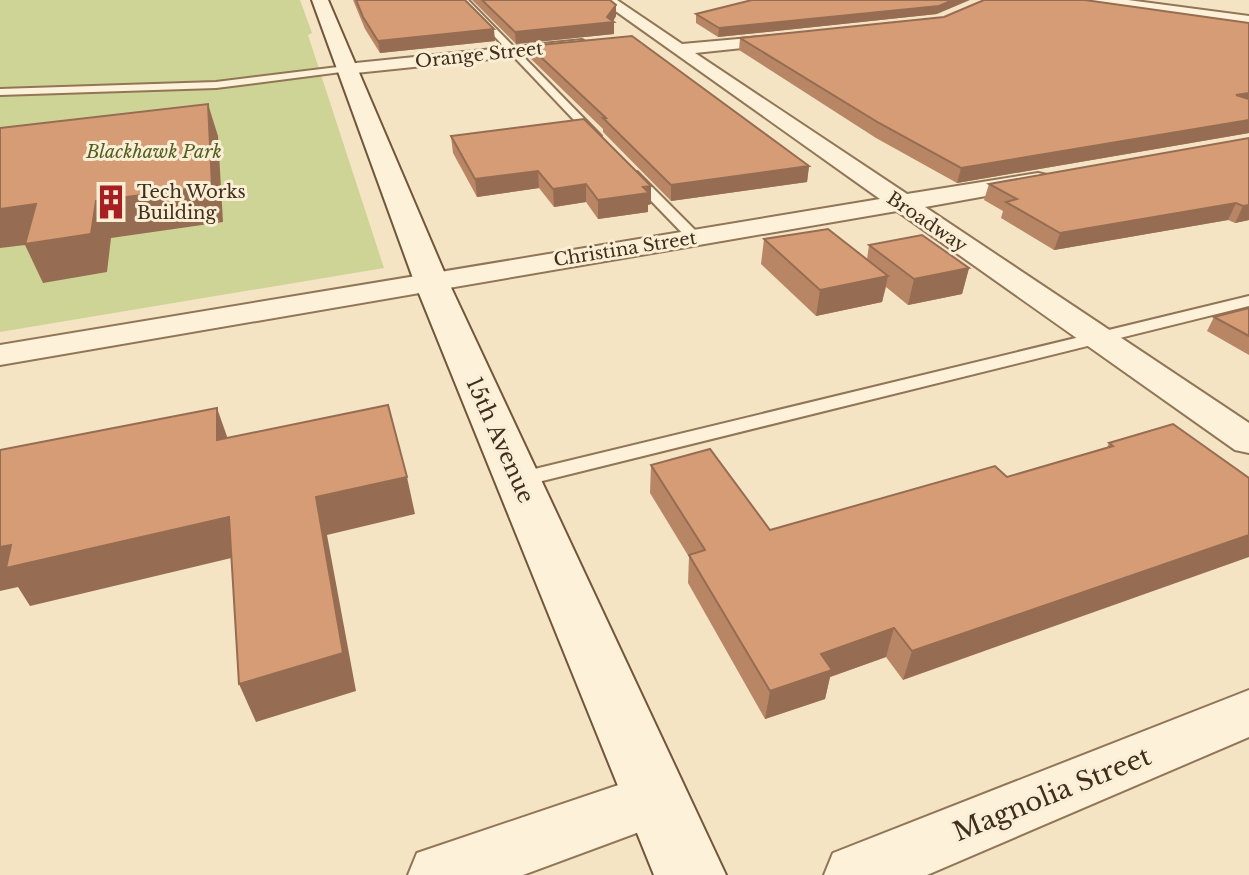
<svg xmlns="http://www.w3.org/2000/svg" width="1249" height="875" font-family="'Libre Baskerville',serif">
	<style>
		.green { fill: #ced496 }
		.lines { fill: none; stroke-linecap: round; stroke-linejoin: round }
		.lane-casing { stroke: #917557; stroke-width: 4 }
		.street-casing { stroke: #917557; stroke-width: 4 }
		.secondary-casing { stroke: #73563a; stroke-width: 4 }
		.lane { fill: #fdf1d9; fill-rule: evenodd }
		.street { fill: #fdf1d9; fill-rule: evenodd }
		.secondary { fill: #fdf1d9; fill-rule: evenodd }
		.wall { fill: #b88665 }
		.shaded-wall { fill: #966d52 }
		.building { fill: #d69c75; stroke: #966d52; stroke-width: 2 }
		.labels { text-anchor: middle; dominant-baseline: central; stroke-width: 6; stroke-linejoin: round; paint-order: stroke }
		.far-street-label { font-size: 18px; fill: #3f2d1d; stroke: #faeed5 }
		.far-park-label { font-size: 18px; font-style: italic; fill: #505e21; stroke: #faeed5 }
		.far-poi-label { font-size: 18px; fill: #3f2d1d; stroke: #faeed5; text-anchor: start }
		.street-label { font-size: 22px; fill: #3f2d1d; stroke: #faeed5 }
		.near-street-label { font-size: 26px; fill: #3f2d1d; stroke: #faeed5 }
	</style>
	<rect width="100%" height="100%" fill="#f4e4c4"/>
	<!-- green -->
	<path class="green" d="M 0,0 L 300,0 L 312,33 L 308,35 L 384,268 L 0,332 Z"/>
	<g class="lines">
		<!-- lane casing -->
		<g class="lane-casing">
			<g id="lane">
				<path d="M 460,0 L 468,0 L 601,136 L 601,140 L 593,140 Z"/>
				<path d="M 346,66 L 349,71 L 216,88 L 0,95 L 0,89 L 216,82 Z"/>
				<path d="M 629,172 L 637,172 L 700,235 L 700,241 L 690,241 L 629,178 Z"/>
				<path d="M 1249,296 L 1249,306 L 518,487 L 511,485 L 507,480 L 511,475 L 518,473 Z"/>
			</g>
		</g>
		<!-- street casing -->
		<g class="street-casing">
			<g id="street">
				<path d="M 600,0 L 617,0 L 682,44 L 795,34 L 797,38 L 795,42 L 789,43 L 695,53 L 907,194 L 1038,173 L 1047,175 L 1050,180 L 1047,185 L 925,207 L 1249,423 L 1249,453 L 1235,450 L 897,211 L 0,365 L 0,345 L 880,199 Z"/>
				<path d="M 1089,0 L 1128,0 L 1249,16 L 1249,26 L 1096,4 Z"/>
				<path d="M 582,40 L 590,45 L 588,49 L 346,74 L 337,69 L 346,64 Z"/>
				<path d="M 1249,690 L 1249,737 L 927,875 L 824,875 L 833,853 Z"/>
				<path d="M 657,772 L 677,780 L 686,799 L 677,818 L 523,875 L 408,875 L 417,853 Z"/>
			</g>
		</g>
		<!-- secondary casing -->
		<g class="secondary-casing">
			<path id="secondary" d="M 312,0 L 328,0 L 448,281 L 726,875 L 654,875 L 414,281 Z"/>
		</g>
		<!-- lane -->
		<use href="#lane" class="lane"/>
		<!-- street -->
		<use href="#street" class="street"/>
		<!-- secondary -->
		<use href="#secondary" class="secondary"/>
	</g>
	<!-- wall -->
	<g class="wall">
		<path d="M 353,0 L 465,0 L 495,41 L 380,53 L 365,29 Z"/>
		<path d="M 472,0 L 610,0 L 616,5 L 616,16 L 613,21 L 614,34 L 516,44 Z"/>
		<path d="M 696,14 L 937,14 L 718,37 L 696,23 Z"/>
		<path d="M 1249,23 L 1249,133 L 957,183 L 876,138 L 739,50 L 740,38 Z"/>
		<path d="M 529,46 L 809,166 L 807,182 L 671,201 L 603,132 L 603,129 L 530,58 Z"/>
		<path d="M 451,136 L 651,204 L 648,205 L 648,212 L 598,219 L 586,202 L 554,207 L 539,188 L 477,197 L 453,153 Z"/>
		<path d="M 1249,138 L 1249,220 L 1235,223 L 1228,220 L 1054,250 L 1001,218 L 1003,211 L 984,200 L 989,184 Z"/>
		<path d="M 764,239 L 867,259 L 869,245 L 969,268 L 962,294 L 908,305 L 886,287 L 882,302 L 816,316 L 761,264 Z"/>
		<path d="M 1249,308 L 1249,355 L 1207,331 L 1214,317 Z"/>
		<path d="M 1173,424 L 903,680 L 886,657 L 830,677 L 825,699 L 765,719 L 688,583 L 689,557 L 650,493 L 651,465 L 770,530 L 1007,477 L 1107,448 L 1109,443 Z"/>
	</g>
	<!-- shaded-wall -->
	<g class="shaded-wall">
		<path d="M 953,0 L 970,0 L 937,14 L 718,37 L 719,28 Z"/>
		<path d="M 616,5 L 616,16 L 612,23 L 614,22 L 614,34 L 516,44 L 515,32 L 607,17 Z"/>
		<path d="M 494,29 L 495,41 L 380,53 L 378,41 Z"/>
		<path d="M 1249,93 L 1249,106 L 1236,95 Z"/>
		<path d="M 208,104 L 218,136 L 223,222 L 111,238 L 107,272 L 43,283 L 25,245 L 0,248 L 0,209 L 36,204 L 96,201 Z"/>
		<path d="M 1249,120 L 1249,133 L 957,183 L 961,168 Z"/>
		<path d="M 809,166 L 807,182 L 671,201 L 671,185 Z"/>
		<path d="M 538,171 L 539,188 L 477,197 L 475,179 Z"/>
		<path d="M 586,184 L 586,202 L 554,207 L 553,189 Z"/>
		<path d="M 651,186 L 651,204 L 648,205 L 648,212 L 598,219 L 598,200 Z"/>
		<path d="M 1236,203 L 1228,220 L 1054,250 L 1060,233 Z"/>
		<path d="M 1249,205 L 1249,220 L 1235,223 L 1243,206 Z"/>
		<path d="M 969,268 L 962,294 L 908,305 L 914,279 Z"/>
		<path d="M 888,276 L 882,302 L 816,316 L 820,290 Z"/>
		<path d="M 217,408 L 230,445 L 217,440 Z"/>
		<path d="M 407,477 L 415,514 L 327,535 L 356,691 L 256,722 L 239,684 L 316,497 Z"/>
		<path d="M 229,517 L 244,555 L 30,606 L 18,587 L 0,591 L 0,547 L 11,545 Z"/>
		<path d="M 1249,535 L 1249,557 L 903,680 L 912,651 Z"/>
		<path d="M 894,628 L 886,657 L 830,677 L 825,699 L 765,719 L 770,691 L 821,654 Z"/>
	</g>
	<!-- building -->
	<g class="building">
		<path d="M 356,0 L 465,0 L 494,29 L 378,41 L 363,17 Z"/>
		<path d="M 482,0 L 610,0 L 616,5 L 607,17 L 614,22 L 515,32 Z"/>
		<path d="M 752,0 L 953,0 L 939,6 L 719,28 L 696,14 Z"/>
		<path d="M 984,0 L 1085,0 L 1249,23 L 1249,93 L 1236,95 L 1249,99 L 1249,120 L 961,168 L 879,123 L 740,38 L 944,17 Z"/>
		<path d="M 632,36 L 809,166 L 671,185 L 603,118 L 606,118 L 529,46 Z"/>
		<path d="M 208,104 L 212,186 L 96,201 L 91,234 L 25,244 L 36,204 L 0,209 L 0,128 Z"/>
		<path d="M 584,119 L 651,186 L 643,187 L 649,193 L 598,200 L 586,184 L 553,189 L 538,171 L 475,179 L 451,136 Z"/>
		<path d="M 1249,138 L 1249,205 L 1243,206 L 1236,203 L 1060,233 L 1006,202 L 1017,199 L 989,184 Z"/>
		<path d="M 828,229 L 888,276 L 820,290 L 764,239 Z"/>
		<path d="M 922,235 L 969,268 L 914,279 L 869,245 Z"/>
		<path d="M 1249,308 L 1249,336 L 1214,317 Z"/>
		<path d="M 388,405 L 407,477 L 316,497 L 343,653 L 239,684 L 229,517 L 6,568 L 11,545 L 0,547 L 0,450 L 217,408 L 217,440 Z"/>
		<path d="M 1173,424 L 1249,478 L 1249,535 L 912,651 L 894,628 L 821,654 L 832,670 L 770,691 L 689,555 L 705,550 L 651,465 L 710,449 L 770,530 L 995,466 L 1007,477 L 1113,446 L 1109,443 Z"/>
	</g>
	<!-- icons -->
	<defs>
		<g id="building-bare" transform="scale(2.76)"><path d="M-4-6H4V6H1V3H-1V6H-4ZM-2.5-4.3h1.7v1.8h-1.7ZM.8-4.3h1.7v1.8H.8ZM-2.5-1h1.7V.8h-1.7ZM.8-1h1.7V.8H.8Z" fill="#a81f23" stroke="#faeed5" stroke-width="2.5" paint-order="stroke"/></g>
	</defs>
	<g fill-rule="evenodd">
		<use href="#building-bare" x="111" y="202"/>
	</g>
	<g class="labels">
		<!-- far-street labels -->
		<g class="far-street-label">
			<text transform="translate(479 55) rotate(-6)">Orange Street</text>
			<text transform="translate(927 222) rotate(34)">Broadway</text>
			<text transform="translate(625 249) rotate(-9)">Christina Street</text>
		</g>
		<!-- far-park labels -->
		<g class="far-park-label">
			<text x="154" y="152">Blackhawk Park</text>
		</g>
		<!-- far-poi labels -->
		<g class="far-poi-label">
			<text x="137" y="192">Tech Works<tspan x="137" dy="21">Building</tspan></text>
		</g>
		<!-- street labels -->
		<g class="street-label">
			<text transform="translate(500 440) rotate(66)">15th Avenue</text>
		</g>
		<!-- near-street labels -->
		<g class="near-street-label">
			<text transform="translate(1052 794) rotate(-22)">Magnolia Street</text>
		</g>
	</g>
</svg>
